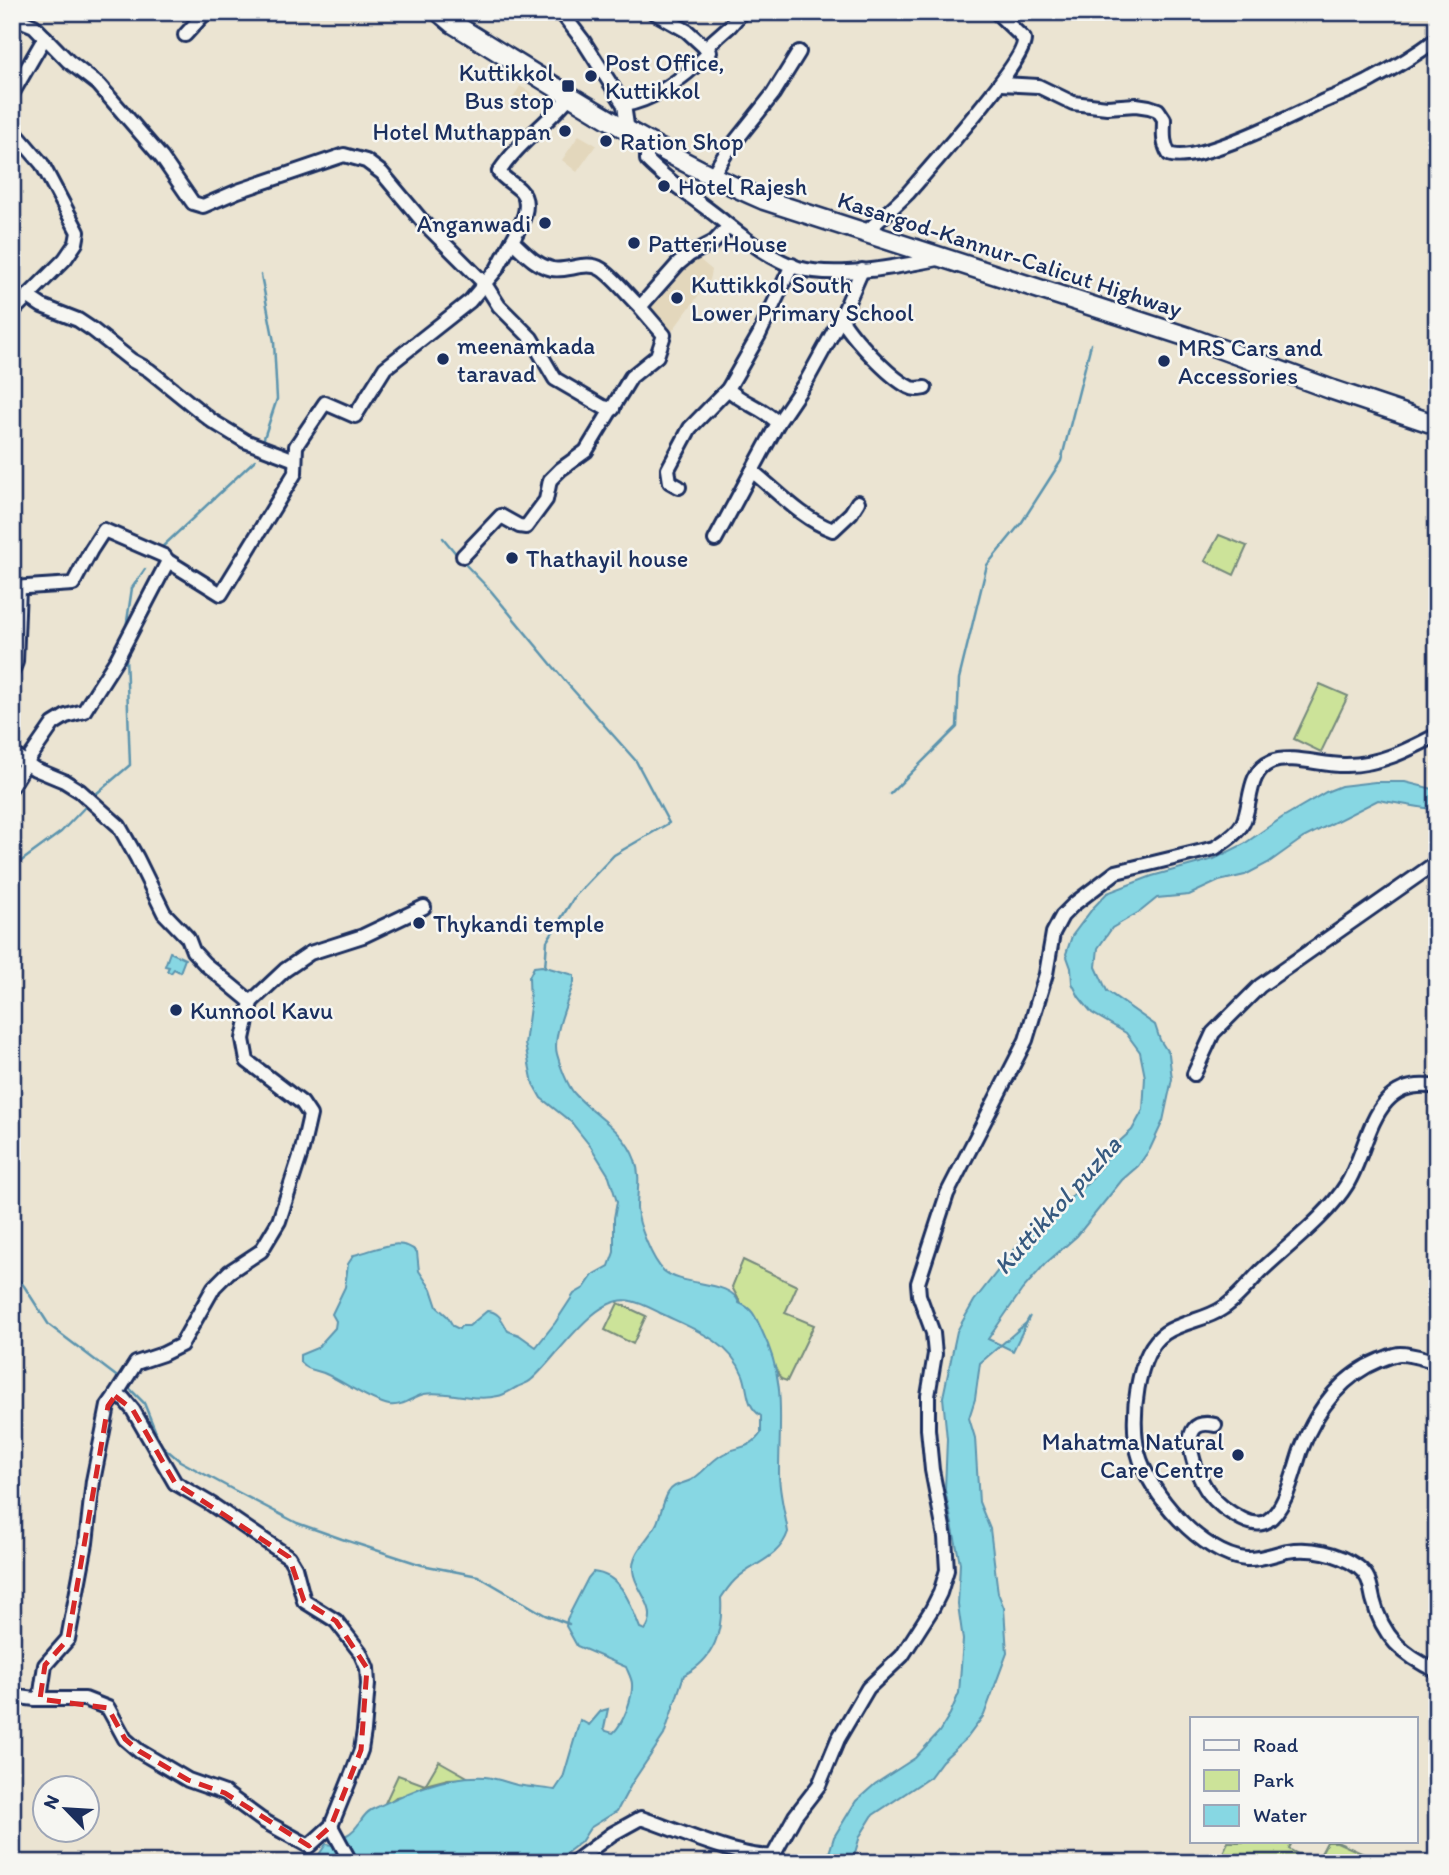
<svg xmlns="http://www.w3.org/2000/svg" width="1449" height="1875" font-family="Itim,sans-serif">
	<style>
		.built { fill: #e3d7bc }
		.green { fill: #cce399; stroke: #74897c; stroke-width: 2 }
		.water { fill: #87d7e3; stroke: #5c94ae; stroke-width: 2 }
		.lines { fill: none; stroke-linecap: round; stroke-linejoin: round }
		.stream { stroke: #5c94ae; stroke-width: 2.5 }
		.minor-casing { stroke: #1b2f5e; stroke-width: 18 }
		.highway-casing { stroke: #1b2f5e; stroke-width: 23 }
		.minor { stroke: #f6f6f2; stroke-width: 12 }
		.highway { stroke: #f6f6f2; stroke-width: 18 }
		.marked { fill: none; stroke: #d62828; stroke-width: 5; stroke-dasharray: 14 9; stroke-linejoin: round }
		.poi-dot { fill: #1b2f5e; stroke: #f6f6f2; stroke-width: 2.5 }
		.labels { text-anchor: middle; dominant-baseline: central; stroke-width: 5; stroke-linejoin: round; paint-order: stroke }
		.poi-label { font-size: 24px; fill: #1b2f5e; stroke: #f6f6f2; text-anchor: start }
		.street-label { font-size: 24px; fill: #1b2f5e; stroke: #f6f6f2 }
		.water-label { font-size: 26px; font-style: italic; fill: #36597f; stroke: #f6f6f2 }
	</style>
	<rect width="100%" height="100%" fill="#ebe4d2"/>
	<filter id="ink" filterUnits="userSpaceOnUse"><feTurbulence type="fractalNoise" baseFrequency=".0143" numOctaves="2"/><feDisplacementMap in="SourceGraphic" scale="14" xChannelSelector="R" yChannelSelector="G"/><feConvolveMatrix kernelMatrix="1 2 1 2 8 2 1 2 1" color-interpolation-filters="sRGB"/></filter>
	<g filter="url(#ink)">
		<!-- built -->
		<g class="built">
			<path d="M 520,86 L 532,93 L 524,107 L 512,100 Z"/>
			<path d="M 579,135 L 596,145 L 577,172 L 562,160 Z"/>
			<path d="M 699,259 L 712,270 L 710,280 L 670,334 L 649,306 L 678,268 L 690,261 Z"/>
		</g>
		<!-- green -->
		<g class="green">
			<path d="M 1219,535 L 1247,546 L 1234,575 L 1205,561 Z"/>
			<path d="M 1320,684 L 1348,696 L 1321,752 L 1294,739 Z"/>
			<path d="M 743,1260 L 797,1286 L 785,1313 L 814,1325 L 787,1381 L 781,1379 L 732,1287 Z"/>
			<path d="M 618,1303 L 646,1316 L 633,1344 L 605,1330 Z"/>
			<path d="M 439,1761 L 469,1778 L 448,1779 L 425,1785 L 408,1795 L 396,1797 L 387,1804 L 385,1803 L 398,1775 L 425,1785 Z"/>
			<path d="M 1228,1842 L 1292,1842 L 1289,1849 L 1314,1863 L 1218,1863 Z"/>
			<path d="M 1327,1842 L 1337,1842 L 1377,1860 L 1377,1863 L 1316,1863 Z"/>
		</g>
		<!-- water -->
		<g class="water">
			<path d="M 1375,782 L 1405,782 L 1437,790 L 1437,810 L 1378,800 L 1303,838 L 1268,863 L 1245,875 L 1219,881 L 1189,895 L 1157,898 L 1141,911 L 1112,928 L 1098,948 L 1096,967 L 1107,991 L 1155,1025 L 1160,1040 L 1169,1054 L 1172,1079 L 1163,1121 L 1150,1149 L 1138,1166 L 1122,1180 L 1077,1236 L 1045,1264 L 1022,1290 L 988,1339 L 1001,1345 L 1026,1323 L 1030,1316 L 1013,1351 L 1001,1345 L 980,1363 L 975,1399 L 969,1418 L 975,1438 L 979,1502 L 990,1529 L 998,1593 L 1004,1608 L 1007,1653 L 984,1715 L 967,1738 L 942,1761 L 930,1777 L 873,1815 L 860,1836 L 852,1863 L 826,1863 L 834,1837 L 856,1801 L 875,1784 L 915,1758 L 939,1732 L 950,1714 L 959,1693 L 963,1640 L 958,1605 L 960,1563 L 945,1490 L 947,1439 L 943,1397 L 957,1331 L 974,1301 L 1028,1232 L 1061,1211 L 1073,1195 L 1088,1183 L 1120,1141 L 1132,1130 L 1143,1110 L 1145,1077 L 1140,1052 L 1126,1033 L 1092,1013 L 1079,997 L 1072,983 L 1071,968 L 1066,954 L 1072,936 L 1093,908 L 1107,893 L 1152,876 L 1214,859 L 1244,844 L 1283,817 L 1326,792 L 1341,786 Z"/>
			<path d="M 170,952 L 185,959 L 180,972 L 174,969 L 171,973 L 167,971 L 169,967 L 165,966 Z"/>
			<path d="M 542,966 L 574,975 L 574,982 C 568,1000 552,1037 557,1054 C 560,1066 567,1084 574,1093 C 594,1116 624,1129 635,1160 C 641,1176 637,1192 637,1208 C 638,1224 652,1260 664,1271 C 683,1287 732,1280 739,1303 C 753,1308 756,1318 762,1331 C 787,1382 779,1419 779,1473 C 779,1493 785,1513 788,1532 C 779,1559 753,1563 735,1580 C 730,1585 725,1592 721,1598 C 723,1631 715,1659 684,1675 L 664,1735 L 632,1783 L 617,1811 L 590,1828 L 581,1842 L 553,1863 L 357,1863 L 346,1847 L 345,1836 C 360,1829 360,1816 371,1810 C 406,1793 444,1775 485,1777 C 495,1778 506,1782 517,1785 C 529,1787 542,1788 555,1790 L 563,1778 L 580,1720 L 589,1725 L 601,1711 L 608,1709 L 604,1728 L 606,1731 L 613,1733 C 623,1724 633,1698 632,1684 C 632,1679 628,1672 626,1667 L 577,1646 L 566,1626 L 567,1619 L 588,1578 L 593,1572 C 623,1575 630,1604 640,1628 L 645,1630 C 661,1608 634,1591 633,1570 C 632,1550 649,1540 657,1523 C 661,1513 663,1502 668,1493 C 673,1484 682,1484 691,1480 C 702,1474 709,1463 720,1456 C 735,1445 748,1452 761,1433 L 761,1416 C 745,1405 749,1391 743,1375 C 729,1340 691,1328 660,1313 C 650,1308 642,1303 631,1301 C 594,1293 555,1361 531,1380 C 528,1383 521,1385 517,1387 C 511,1390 504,1395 498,1396 C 473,1402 448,1390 424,1394 C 412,1397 403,1407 389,1405 C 372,1402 345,1383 328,1375 C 317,1369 309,1372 300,1362 L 300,1355 L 317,1348 L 335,1328 L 336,1321 L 332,1314 L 345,1287 L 348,1264 L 354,1255 C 375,1251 398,1235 417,1252 L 419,1271 L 431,1289 L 437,1307 L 447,1316 L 453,1326 L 459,1329 L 461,1326 L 469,1326 L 487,1311 C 499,1311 503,1322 508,1331 L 519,1335 L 536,1347 L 555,1323 L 574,1294 L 584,1288 L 593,1275 L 609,1266 L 614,1252 L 614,1218 L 617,1202 L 609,1176 L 591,1147 L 571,1122 L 541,1098 L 533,1084 L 525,1044 L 530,1007 L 529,977 L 534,967 Z"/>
			<path d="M 326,1844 L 333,1845 L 343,1863 L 308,1863 L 316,1859 Z"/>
		</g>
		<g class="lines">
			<!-- stream -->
			<g class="stream">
				<path d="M 261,275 L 274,342 L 277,399 L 263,441"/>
				<path d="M 443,538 L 458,556"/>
				<path d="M 160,549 L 255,460"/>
				<path d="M 462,561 L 491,591 L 566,682 L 636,761 L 669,823 L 614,855 L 575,896 L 547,941 L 545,968"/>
				<path d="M 126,628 L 132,588 L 145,569"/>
				<path d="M 96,794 L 130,765 L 126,655"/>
				<path d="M 890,794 L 957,727 L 959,679 L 987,565 L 1022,522 L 1061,461 L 1091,344"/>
				<path d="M 12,878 L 20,862 L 61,832 L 86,806"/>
				<path d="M 12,1271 L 24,1286 L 49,1325 L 120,1379"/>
				<path d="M 127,1386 L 144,1403 L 161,1445 L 180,1461 L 232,1489 L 297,1523 L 342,1539 L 422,1565 L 478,1576 L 545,1615 L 569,1624"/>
			</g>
			<!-- minor casing -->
			<g class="minor-casing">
				<g id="minor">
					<path d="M 561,12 L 584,42 L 624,105 L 628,132"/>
					<path d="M 12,17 L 34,26 L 68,61 L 99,85 L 162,158 L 193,203 L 203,206 L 238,191 L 344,155 L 366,161 L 382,173 L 423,222 L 485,284 L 499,306 L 531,338 L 555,379 L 603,407 L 613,409"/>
					<path d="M 185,35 L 206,12"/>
					<path d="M 705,48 L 730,26 L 742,12"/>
					<path d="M 1001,84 L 1038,86 L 1073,103 L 1107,107 L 1136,105 L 1149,107 L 1158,110 L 1164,119 C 1164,132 1162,142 1169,154 C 1195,166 1296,114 1324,101 C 1340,94 1358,88 1373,79 C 1396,67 1417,54 1437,39"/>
					<path d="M 12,94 L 45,37"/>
					<path d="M 570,96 C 548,123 518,143 499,172 C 505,180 513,183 520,190 C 534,204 520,227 512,241 C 525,253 535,265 552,269 C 567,272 587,260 601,269 C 614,277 628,296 640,307 L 678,264 L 689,255 L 714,242 L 729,226 C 702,203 671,185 647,160 L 647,143"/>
					<path d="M 624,105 C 656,100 687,75 710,52 L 687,31 L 653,12"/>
					<path d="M 12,129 L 42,164 L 78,232 L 76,243 L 65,259 L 12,312"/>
					<path d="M 711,177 L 726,153 L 773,94 L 799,52"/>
					<path d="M 729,226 C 748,241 773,260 798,268 C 837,279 902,266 942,258"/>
					<path d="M 864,234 C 879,220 894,207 908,193 C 927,171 1027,60 1024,39 L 996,12"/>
					<path d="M 862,270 L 841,318 C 852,337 889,377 909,387 C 915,390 919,389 925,388"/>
					<path d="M 27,296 L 42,306 L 78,320 L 93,330 L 131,360 L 149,370 L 212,421 L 245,441 L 295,460"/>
					<path d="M 728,389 C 743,404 764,408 778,423 L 752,471 C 777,491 802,519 833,530 L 851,513 L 858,502"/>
					<path d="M 778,423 L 807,380 L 841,318"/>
					<path d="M 679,487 L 670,482 L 668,469 L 690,428 L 728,389 L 759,335 L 792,265"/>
					<path d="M 715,540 L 752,471"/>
					<path d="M 463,556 L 501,516 L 519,526 L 526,527 L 546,500 L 550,480 L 561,469 L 586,451 L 631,377 L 657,356 L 664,335 L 640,307"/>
					<path d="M 12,588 L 73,584 L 91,550 L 104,530 L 164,556 L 168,561 L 221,594 L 295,473 L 296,446 L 325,403 L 355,416 L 385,368 L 470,301 L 497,269 L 512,241"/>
					<path d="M 12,672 L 16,662 L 19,588"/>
					<path d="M 12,753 L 26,763 L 53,724 L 66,716 L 84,711 L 89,703 L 117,659 L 168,561"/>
					<path d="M 12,786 L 26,763 L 35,769 L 64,781 L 80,791 L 119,826 L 137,858 L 164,913 L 188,938 L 193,951 L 205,964 L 251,1002 L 243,1039 L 247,1061 L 302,1103 L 310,1115 L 302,1150 L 279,1221 L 261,1251 L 229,1272 L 214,1287 L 181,1345 L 163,1354 L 136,1363 L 115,1396"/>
					<path d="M 251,1002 L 285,970 L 310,953 L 363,936 L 424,907"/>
					<path d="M 1194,1074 L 1213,1033 L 1260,986 L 1437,862"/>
					<path d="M 1437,1087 C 1371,1075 1371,1144 1347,1184 C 1326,1218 1289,1244 1261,1271 C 1249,1283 1237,1299 1223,1308 C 1206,1320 1183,1321 1165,1333 C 1136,1353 1130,1420 1138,1452 C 1148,1493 1202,1555 1246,1559 C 1260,1560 1274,1554 1287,1551 C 1310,1547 1339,1553 1358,1567 C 1370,1576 1370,1586 1373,1599 C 1382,1636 1403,1656 1437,1671"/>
					<path d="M 1215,1425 C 1172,1415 1196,1476 1209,1493 C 1217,1504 1230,1513 1242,1519 C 1250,1523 1259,1526 1267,1521 C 1286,1510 1294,1470 1301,1450 C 1316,1411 1340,1376 1380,1360 C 1386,1358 1394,1354 1400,1354 C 1412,1354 1425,1359 1437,1362"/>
					<path d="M 12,1696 L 35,1699 L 85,1699 L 108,1708 L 125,1739 L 139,1751 L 188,1780 L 225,1793 L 262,1820 L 309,1846 L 331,1826 L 352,1774 L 361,1750 L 364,1731 L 368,1684 L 367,1668 L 360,1652 L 336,1621 L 304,1601 L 295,1567 L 289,1557 L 211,1504 L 175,1483 L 133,1410 L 123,1398 L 115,1396 L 108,1406 L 93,1481 L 86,1543 L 68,1639 L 45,1665 L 40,1699"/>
					<path d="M 331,1826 L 351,1863"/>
					<path d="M 573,1863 L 612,1834 L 641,1818 C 671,1828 744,1860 773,1856 L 795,1816 L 819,1785 L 838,1739 L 868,1688 L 902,1656 L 932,1609 L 940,1593 L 947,1570 L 945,1537 L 932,1470 L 928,1429 L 928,1396 L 935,1354 L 933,1333 L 919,1295 L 918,1283 L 947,1194 L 1026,1040 L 1046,974 L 1053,933 L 1062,916 L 1074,904 L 1116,872 L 1215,848 C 1225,841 1237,834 1243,823 C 1252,803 1247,772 1271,762 C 1291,754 1324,766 1346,765 C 1379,765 1408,750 1437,735"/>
				</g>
			</g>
			<!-- highway casing -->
			<g class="highway-casing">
				<path id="highway" d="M 439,12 L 452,23 C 555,86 653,152 764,200 L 1188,337 L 1333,390 L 1437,425"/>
			</g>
			<!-- minor -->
			<use href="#minor" class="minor"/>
			<!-- highway -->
			<use href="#highway" class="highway"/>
		</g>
	</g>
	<!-- marked area -->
	<path class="marked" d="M 115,1396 L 133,1410 L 175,1483 L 289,1557 L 304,1601 L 336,1621 L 367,1668 L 361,1750 L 331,1826 L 309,1846 L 225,1793 L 188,1780 L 139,1751 L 125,1739 L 108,1708 L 40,1699 L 45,1665 L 68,1639 L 108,1406 Z"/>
	<!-- markers -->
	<g class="poi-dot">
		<circle cx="591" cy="76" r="7"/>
		<rect x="561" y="79" width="14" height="14" rx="3.5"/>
		<circle cx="565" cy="131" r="7"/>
		<circle cx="606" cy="141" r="7"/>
		<circle cx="664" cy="186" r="7"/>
		<circle cx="545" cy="223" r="7"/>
		<circle cx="634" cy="243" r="7"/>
		<circle cx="677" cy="298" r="7"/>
		<circle cx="443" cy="359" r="7"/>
		<circle cx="1164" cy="361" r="7"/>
		<circle cx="512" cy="558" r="7"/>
		<circle cx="419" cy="923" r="7"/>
		<circle cx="176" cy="1010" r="7"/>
		<circle cx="1238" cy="1455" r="7"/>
	</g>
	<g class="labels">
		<!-- poi labels -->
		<g class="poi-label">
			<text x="605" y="62">Post Office,<tspan x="605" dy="28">Kuttikkol</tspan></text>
			<text x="554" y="72" text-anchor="end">Kuttikkol<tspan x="554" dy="28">Bus stop</tspan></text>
			<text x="551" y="131" text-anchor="end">Hotel Muthappan</text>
			<text x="620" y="141">Ration Shop</text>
			<text x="678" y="186">Hotel Rajesh</text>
			<text x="531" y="223" text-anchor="end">Anganwadi</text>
			<text x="648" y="243">Patteri House</text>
			<text x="691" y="284">Kuttikkol South<tspan x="691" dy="28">Lower Primary School</tspan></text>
			<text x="457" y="345">meenamkada<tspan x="457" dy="28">taravad</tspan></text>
			<text x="1178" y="347">MRS Cars and<tspan x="1178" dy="28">Accessories</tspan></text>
			<text x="526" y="558">Thathayil house</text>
			<text x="433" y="923">Thykandi temple</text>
			<text x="190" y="1010">Kunnool Kavu</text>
			<text x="1224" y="1441" text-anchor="end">Mahatma Natural<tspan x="1224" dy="28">Care Centre</tspan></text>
		</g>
		<!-- street labels -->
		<g class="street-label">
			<text transform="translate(1010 254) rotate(18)">Kasargod-Kannur-Calicut Highway</text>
		</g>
		<!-- water labels -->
		<g class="water-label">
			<text transform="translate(1057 1205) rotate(-48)">Kuttikkol puzha</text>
		</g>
	</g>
	<!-- margin -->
	<rect width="1449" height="1875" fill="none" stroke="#f6f6f2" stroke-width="42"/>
	<rect x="21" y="21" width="1407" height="1833" fill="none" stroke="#1b2f5e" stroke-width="2.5" filter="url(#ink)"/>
	<!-- legend -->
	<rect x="1190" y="1717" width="228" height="126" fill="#f6f6f2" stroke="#9ea6b7" stroke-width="2"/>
	<rect x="1204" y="1740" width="35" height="10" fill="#f6f6f2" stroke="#9ea6b7" stroke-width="2"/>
	<text x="1253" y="1752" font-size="21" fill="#1b2f5e">Road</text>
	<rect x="1204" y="1770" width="35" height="21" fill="#cce399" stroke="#9ea6b7" stroke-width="2"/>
	<text x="1253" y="1787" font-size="21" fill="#1b2f5e">Park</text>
	<rect x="1204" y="1805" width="35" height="21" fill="#87d7e3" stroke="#9ea6b7" stroke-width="2"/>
	<text x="1253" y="1822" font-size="21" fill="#1b2f5e">Water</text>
	<!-- north arrow -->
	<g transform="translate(66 1809) rotate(295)"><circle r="33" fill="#f6f6f2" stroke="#9ea6b7" stroke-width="2"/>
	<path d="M0-5L12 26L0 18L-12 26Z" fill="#1b2f5e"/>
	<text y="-10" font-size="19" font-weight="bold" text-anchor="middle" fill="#1b2f5e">N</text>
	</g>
</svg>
